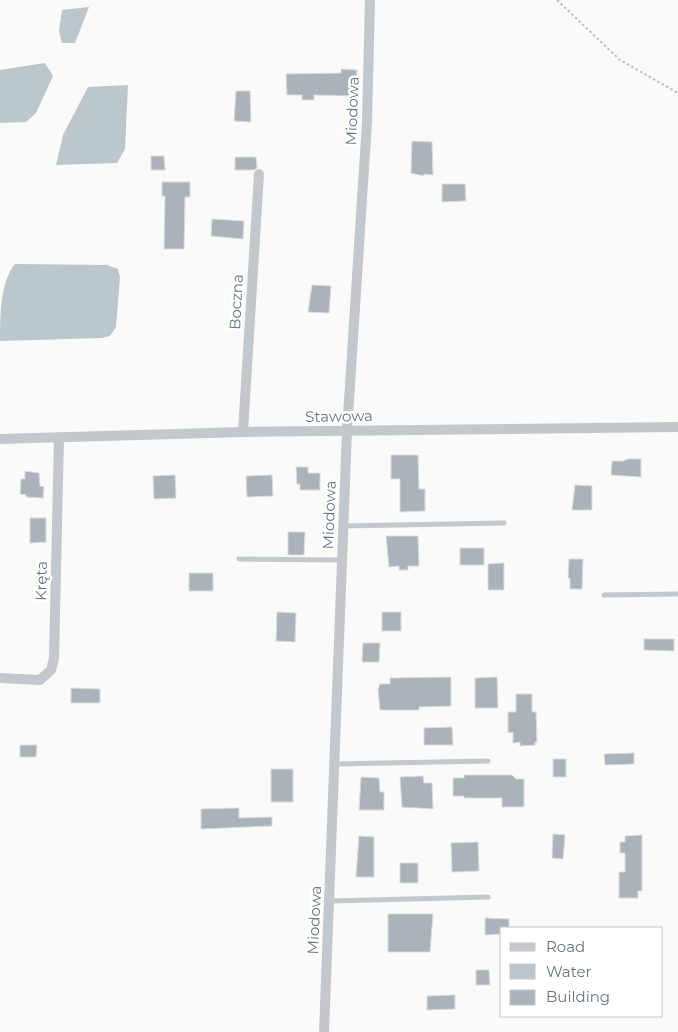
<svg xmlns="http://www.w3.org/2000/svg" width="678" height="1032" font-family="Montserrat,sans-serif">
	<style>
		.water { fill: #bbc7cb }
		.building { fill: #aab3b9; stroke: #dcdcda }
		.lines { fill: none; stroke-linecap: round; stroke-linejoin: round }
		.path { stroke: #bbbfc2; stroke-width: 2; stroke-dasharray: 2.5 2.5; stroke-linecap: butt }
		.lane { stroke: #c3c8cc; stroke-width: 5 }
		.street { stroke: #c3c8cc; stroke-width: 10 }
		.labels { text-anchor: middle; dominant-baseline: central; stroke-width: 5; stroke-linejoin: round; paint-order: stroke }
		.street-label { font-size: 15px; fill: #657683; stroke: #fff }
	</style>
	<rect width="100%" height="100%" fill="#fafaf8"/>
	<!-- water -->
	<g class="water">
		<path d="M 89,7 L 75,43 L 62,43 L 59,31 L 62,10 Z"/>
		<path d="M 45,63 L 53,76 L 36,113 L 26,122 L 0,123 L 0,70 Z"/>
		<path d="M 128,85 L 125,149 L 117,163 L 56,165 L 63,135 L 88,87 Z"/>
		<path d="M 15,264 L 107,265 L 118,269 L 120,277 L 116,327 L 110,336 L 102,338 L 0,341 C 0,317 0,282 15,264 Z"/>
	</g>
	<!-- building -->
	<g class="building">
		<path d="M 341,69 L 357,70 L 355,96 L 314,95 L 314,100 L 302,100 L 302,95 L 287,95 L 286,74 L 341,73 Z"/>
		<path d="M 236,91 L 250,91 L 251,122 L 234,121 Z"/>
		<path d="M 412,141 L 432,142 L 433,175 L 424,174 L 424,176 L 411,173 Z"/>
		<path d="M 151,156 L 164,156 L 165,170 L 151,170 Z"/>
		<path d="M 235,157 L 256,157 L 257,168 L 254,170 L 235,170 Z"/>
		<path d="M 162,182 L 190,182 L 190,197 L 185,197 L 184,249 L 164,249 L 165,196 L 162,196 Z"/>
		<path d="M 442,184 L 465,184 L 466,201 L 442,202 Z"/>
		<path d="M 212,219 L 244,221 L 243,239 L 211,236 Z"/>
		<path d="M 312,285 L 331,286 L 329,313 L 308,312 Z"/>
		<path d="M 391,455 L 418,455 L 419,489 L 425,489 L 425,511 L 400,512 L 400,479 L 391,479 Z"/>
		<path d="M 628,459 L 641,459 L 641,477 L 611,475 L 612,461 L 623,461 Z"/>
		<path d="M 296,467 L 308,467 L 308,473 L 320,473 L 320,490 L 300,490 L 300,484 L 297,484 Z"/>
		<path d="M 25,471 L 39,473 L 40,486 L 44,487 L 43,498 L 26,497 L 26,495 L 20,494 L 21,479 L 25,479 Z"/>
		<path d="M 175,475 L 176,498 L 154,499 L 153,476 Z"/>
		<path d="M 272,475 L 273,496 L 247,497 L 246,476 Z"/>
		<path d="M 575,485 L 592,486 L 592,510 L 572,510 Z"/>
		<path d="M 30,518 L 46,518 L 46,542 L 30,543 Z"/>
		<path d="M 288,532 L 305,532 L 304,555 L 288,555 Z"/>
		<path d="M 386,536 L 418,536 L 419,566 L 408,566 L 408,570 L 399,570 L 399,566 L 389,567 Z"/>
		<rect x="460" y="548" width="24" height="17"/>
		<path d="M 569,559 L 583,559 L 582,589 L 570,589 L 570,578 L 568,578 Z"/>
		<path d="M 504,563 L 504,590 L 488,590 L 488,564 Z"/>
		<path d="M 46,569 L 47,586 L 37,587 L 36,570 Z"/>
		<rect x="189" y="573" width="24" height="18"/>
		<path d="M 277,612 L 296,613 L 295,642 L 276,641 Z"/>
		<rect x="382" y="612" width="19" height="19"/>
		<path d="M 644,639 L 674,639 L 674,651 L 644,650 Z"/>
		<path d="M 363,643 L 380,643 L 379,662 L 362,662 Z"/>
		<path d="M 451,677 L 451,706 L 419,707 L 419,710 L 380,710 L 378,689 L 380,684 L 390,684 L 390,678 Z"/>
		<path d="M 497,677 L 498,708 L 475,708 L 475,678 Z"/>
		<path d="M 71,688 L 100,689 L 100,703 L 71,703 Z"/>
		<path d="M 516,694 L 532,694 L 532,712 L 536,712 L 537,742 L 535,742 L 535,745 L 520,746 L 520,742 L 513,743 L 513,732 L 508,733 L 508,712 L 516,712 Z"/>
		<path d="M 452,727 L 453,745 L 424,745 L 424,728 Z"/>
		<path d="M 20,745 L 37,745 L 36,757 L 20,757 Z"/>
		<path d="M 634,753 L 634,764 L 605,765 L 604,754 Z"/>
		<rect x="553" y="759" width="13" height="18"/>
		<rect x="271" y="769" width="22" height="33"/>
		<path d="M 464,775 L 512,775 L 516,779 L 524,779 L 524,807 L 502,807 L 502,798 L 464,798 L 464,796 L 453,796 L 453,778 L 464,778 Z"/>
		<path d="M 423,776 L 424,783 L 432,783 L 433,809 L 402,807 L 400,777 Z"/>
		<path d="M 361,777 L 379,778 L 380,792 L 384,792 L 384,810 L 359,810 Z"/>
		<path d="M 239,808 L 239,818 L 272,817 L 272,826 L 201,829 L 201,809 Z"/>
		<path d="M 553,834 L 565,835 L 563,859 L 552,858 Z"/>
		<path d="M 642,835 L 642,891 L 638,891 L 638,898 L 619,898 L 619,872 L 625,872 L 625,853 L 620,853 L 620,842 L 625,842 L 625,836 Z"/>
		<path d="M 359,836 L 374,837 L 374,877 L 356,877 Z"/>
		<path d="M 478,842 L 479,871 L 452,872 L 451,843 Z"/>
		<rect x="400" y="863" width="18" height="20"/>
		<path d="M 388,914 L 433,914 L 430,952 L 388,952 Z"/>
		<path d="M 485,918 L 509,919 L 509,928 L 502,928 L 502,934 L 485,935 Z"/>
		<path d="M 476,970 L 489,970 L 490,985 L 476,985 Z"/>
		<path d="M 455,995 L 455,1009 L 427,1010 L 427,996 Z"/>
	</g>
	<g class="lines">
		<!-- path -->
		<path class="path" d="M 557,0 L 620,60 L 678,93"/>
		<!-- lane -->
		<g class="lane">
			<path d="M 343,526 L 504,523"/>
			<path d="M 239,559 L 342,560"/>
			<path d="M 604,595 L 678,594"/>
			<path d="M 335,764 L 488,761"/>
			<path d="M 330,901 L 488,897"/>
		</g>
		<!-- street -->
		<g class="street">
			<path d="M 243,432 L 259,174"/>
			<path d="M 0,439 L 243,432 L 678,427"/>
			<path d="M 0,678 L 40,680 L 51,670 L 54,658 L 59,437"/>
			<path d="M 324,1032 L 347,431 L 367,122 L 370,0"/>
		</g>
	</g>
	<g class="labels">
		<!-- street labels -->
		<g class="street-label">
			<text transform="translate(352 111) rotate(-88)">Miodowa</text>
			<text transform="translate(236 302) rotate(-87)">Boczna</text>
			<text transform="translate(339 416) rotate(-1)">Stawowa</text>
			<text transform="translate(329 515) rotate(-88)">Miodowa</text>
			<text transform="translate(41 581) rotate(-89)">Kręta</text>
			<text transform="translate(314 920) rotate(-87)">Miodowa</text>
		</g>
	</g>
	<!-- legend -->
	<rect x="500" y="927" width="162" height="90" fill="#ffffff" stroke="#c1c8cd"/>
	<rect x="510" y="943" width="25" height="8" fill="#c3c8cc" stroke="#c1c8cd"/>
	<text x="546" y="952" font-size="15" fill="#657683">Road</text>
	<rect x="510" y="964" width="25" height="15" fill="#bbc7cb" stroke="#c1c8cd"/>
	<text x="546" y="977" font-size="15" fill="#657683">Water</text>
	<rect x="510" y="990" width="25" height="15" fill="#aab3b9" stroke="#c1c8cd"/>
	<text x="546" y="1002" font-size="15" fill="#657683">Building</text>
</svg>
